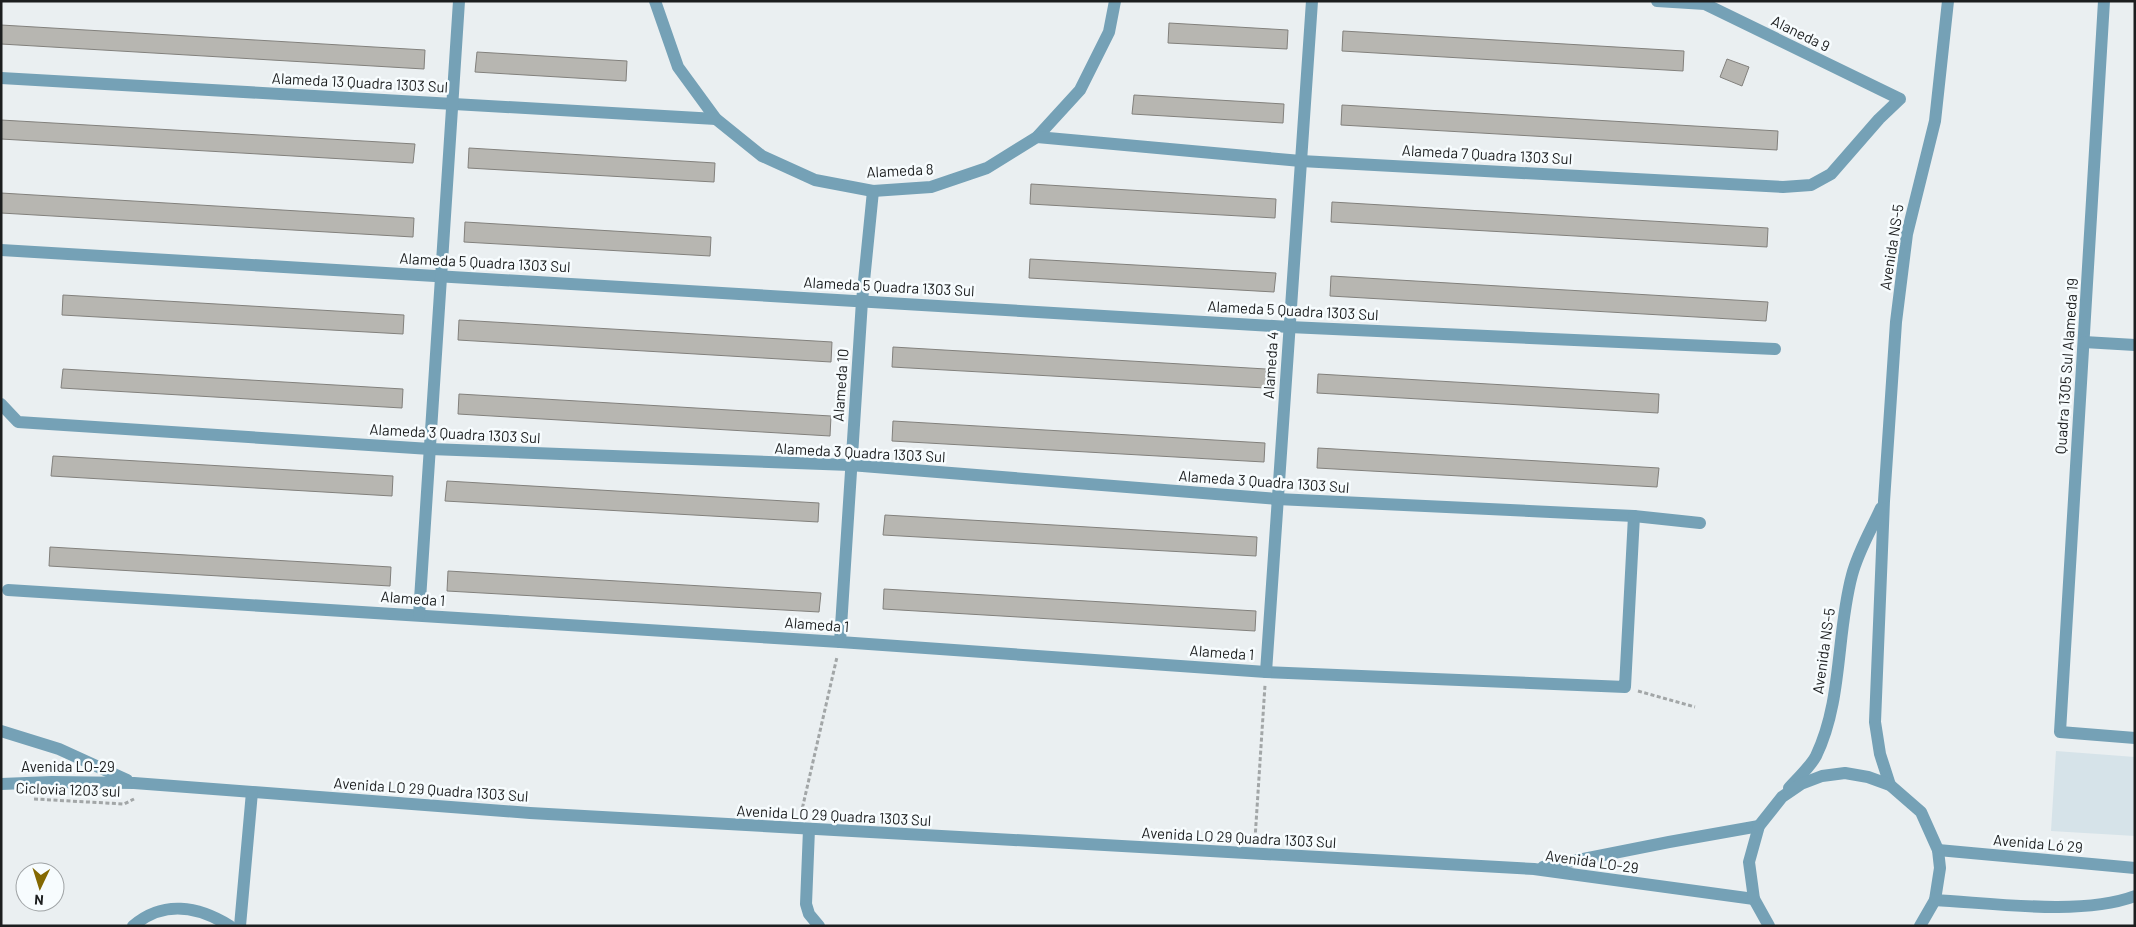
<svg xmlns="http://www.w3.org/2000/svg" width="2136" height="927" font-family="Barlow,sans-serif">
	<style>
		.built { fill: #d6e3e9 }
		.building { fill: #b7b6b1; stroke: #82807c }
		.lines { fill: none; stroke-linecap: round; stroke-linejoin: round }
		.path { stroke: #a2a6a7; stroke-width: 3; stroke-dasharray: 4 2.5; stroke-linecap: butt }
		.minor { stroke: #75a1b6; stroke-width: 12 }
		.labels { text-anchor: middle; dominant-baseline: central; stroke-width: 5; stroke-linejoin: round; paint-order: stroke }
		.street-label { font-size: 15px; fill: #1c1e1f; stroke: #f7fcfe }
	</style>
	<rect width="100%" height="100%" fill="#eaeff1"/>
	<!-- built -->
	<path class="built" d="M 2056,751 L 2135,757 L 2135,836 L 2051,831 Z"/>
	<!-- building -->
	<g class="building">
		<path d="M 1169,23 L 1288,30 L 1287,49 L 1168,43 Z"/>
		<path d="M 1,25 L 425,50 L 424,69 L 1,44 Z"/>
		<path d="M 1343,31 L 1684,51 L 1683,71 L 1342,51 Z"/>
		<path d="M 477,52 L 627,61 L 626,81 L 475,72 Z"/>
		<path d="M 1727,59 L 1749,67 L 1742,86 L 1720,77 Z"/>
		<path d="M 1134,95 L 1284,104 L 1283,123 L 1132,114 Z"/>
		<path d="M 1342,105 L 1778,131 L 1777,150 L 1341,125 Z"/>
		<path d="M 1,120 L 415,144 L 413,163 L 1,139 Z"/>
		<path d="M 469,148 L 715,163 L 714,182 L 468,168 Z"/>
		<path d="M 1031,184 L 1276,199 L 1275,218 L 1030,204 Z"/>
		<path d="M 1,193 L 414,218 L 413,237 L 1,213 Z"/>
		<path d="M 1332,202 L 1768,228 L 1767,247 L 1331,222 Z"/>
		<path d="M 465,222 L 711,237 L 710,256 L 464,242 Z"/>
		<path d="M 1030,259 L 1276,273 L 1274,292 L 1029,278 Z"/>
		<path d="M 1331,276 L 1768,302 L 1766,321 L 1330,296 Z"/>
		<path d="M 63,295 L 404,315 L 403,334 L 62,315 Z"/>
		<path d="M 459,320 L 832,342 L 831,362 L 458,340 Z"/>
		<path d="M 893,347 L 1266,369 L 1265,388 L 892,367 Z"/>
		<path d="M 63,369 L 403,389 L 402,408 L 61,388 Z"/>
		<path d="M 1318,374 L 1659,394 L 1658,413 L 1317,393 Z"/>
		<path d="M 459,394 L 831,416 L 830,436 L 458,414 Z"/>
		<path d="M 893,421 L 1265,443 L 1264,462 L 892,441 Z"/>
		<path d="M 1318,448 L 1659,468 L 1657,487 L 1317,468 Z"/>
		<path d="M 53,456 L 393,476 L 392,496 L 51,476 Z"/>
		<path d="M 447,481 L 819,503 L 818,522 L 445,501 Z"/>
		<path d="M 885,515 L 1257,537 L 1256,556 L 883,535 Z"/>
		<path d="M 50,547 L 391,567 L 390,586 L 49,566 Z"/>
		<path d="M 448,571 L 821,593 L 819,612 L 447,591 Z"/>
		<path d="M 884,589 L 1256,611 L 1255,631 L 883,609 Z"/>
	</g>
	<g class="lines">
		<!-- path -->
		<g class="path">
			<path d="M 1638,691 L 1695,707"/>
			<path d="M 34,799 L 124,804 L 134,799"/>
			<path d="M 801,814 L 837,657"/>
			<path d="M 1255,839 L 1265,685"/>
		</g>
		<!-- minor -->
		<g class="minor">
			<path d="M 655,1 L 678,67 L 716,119 L 762,156 L 815,180 L 873,191 L 931,187 L 987,168 L 1037,137 L 1080,90 L 1109,32 L 1115,1"/>
			<path d="M 2104,1 L 2060,732 L 2135,738"/>
			<path d="M 1,78 L 716,119"/>
			<path d="M 1037,137 L 1301,161 L 1783,187 L 1811,185 L 1831,174 L 1879,119 L 1900,99 L 1705,4 L 1657,1"/>
			<path d="M 1,250 L 1289,327 L 1775,349"/>
			<path d="M 2084,342 L 2135,345"/>
			<path d="M 1,404 L 18,422 L 430,449 L 850,465 L 1277,499 L 1634,516 L 1700,523"/>
			<path d="M 8,590 L 840,642 L 1266,672 L 1625,687 L 1634,516"/>
			<path d="M 419,615 L 459,1"/>
			<path d="M 840,642 L 862,301 L 873,191"/>
			<path d="M 1266,672 L 1312,1"/>
			<path d="M 1,731 L 59,749 L 127,780"/>
			<path d="M 1,784 L 52,782 L 134,783 L 530,813 L 1534,869 L 1754,899"/>
			<path d="M 1890,785 L 1880,754 L 1875,722 L 1884,501 L 1896,322 L 1907,234 L 1935,121 L 1948,1"/>
			<path d="M 1789,788 C 1798,778 1810,767 1816,756 C 1843,700 1836,634 1852,575 C 1858,552 1871,530 1881,508"/>
			<path d="M 809,829 L 806,904 L 809,914 L 819,926"/>
			<path d="M 1938,850 L 2135,868"/>
			<path d="M 1543,867 L 1669,842 L 1759,826"/>
			<path d="M 1935,900 C 1992,903 2082,916 2135,896"/>
			<path d="M 133,926 C 163,900 198,906 230,926"/>
			<path d="M 240,926 L 252,792"/>
			<path d="M 1769,926 L 1754,899 L 1749,862 L 1759,826 L 1782,797 L 1801,784 L 1822,776 L 1845,773 L 1868,777 L 1890,785 L 1921,812 L 1938,850 L 1940,868 L 1935,900 L 1920,926"/>
		</g>
	</g>
	<g class="labels">
		<!-- street labels -->
		<g class="street-label">
			<text transform="translate(1801 33) rotate(26)">Alaneda 9</text>
			<text transform="translate(360 82) rotate(3)">Alameda 13 Quadra 1303 Sul</text>
			<text transform="translate(1487 154) rotate(3)">Alameda 7 Quadra 1303 Sul</text>
			<text transform="translate(900 170) rotate(-3)">Alameda 8</text>
			<text transform="translate(1891 247) rotate(-81)">Avenida NS-5</text>
			<text transform="translate(485 262) rotate(3)">Alameda 5 Quadra 1303 Sul</text>
			<text transform="translate(889 286) rotate(3)">Alameda 5 Quadra 1303 Sul</text>
			<text transform="translate(1293 310) rotate(3)">Alameda 5 Quadra 1303 Sul</text>
			<text transform="translate(1270 365) rotate(-86)">Alameda 4</text>
			<text transform="translate(2066 366) rotate(-86)">Quadra 1305 Sul Alameda 19</text>
			<text transform="translate(840 385) rotate(-86)">Alameda 10</text>
			<text transform="translate(455 433) rotate(3)">Alameda 3 Quadra 1303 Sul</text>
			<text transform="translate(860 452) rotate(3)">Alameda 3 Quadra 1303 Sul</text>
			<text transform="translate(1264 481) rotate(4)">Alameda 3 Quadra 1303 Sul</text>
			<text transform="translate(413 598) rotate(4)">Alameda 1</text>
			<text transform="translate(817 624) rotate(4)">Alameda 1</text>
			<text transform="translate(1823 651) rotate(-82)">Avenida NS-5</text>
			<text transform="translate(1222 652) rotate(4)">Alameda 1</text>
			<text x="68" y="766">Avenida LO-29</text>
			<text transform="translate(68 789) rotate(2)">Ciclovia 1203 sul</text>
			<text transform="translate(431 789) rotate(4)">Avenida LO 29 Quadra 1303 Sul</text>
			<text transform="translate(834 815) rotate(3)">Avenida LO 29 Quadra 1303 Sul</text>
			<text transform="translate(1239 837) rotate(3)">Avenida LO 29 Quadra 1303 Sul</text>
			<text transform="translate(2038 843) rotate(5)">Avenida Ló 29</text>
			<text transform="translate(1592 861) rotate(8)">Avenida LO-29</text>
		</g>
	</g>
	<!-- border -->
	<rect width="2136" height="927" fill="none" stroke="#1c1e1f" stroke-width="5"/>
	<!-- north arrow -->
	<g transform="translate(40 887) rotate(184)"><circle r="24" fill="#f7fcfe" stroke="#9fa3a5"/>
	<path d="M0-4L9 19L0 12L-9 19Z" fill="#846801"/>
	<text y="-8" font-size="14" font-weight="bold" text-anchor="middle" fill="#1c1e1f">N</text>
	</g>
</svg>
